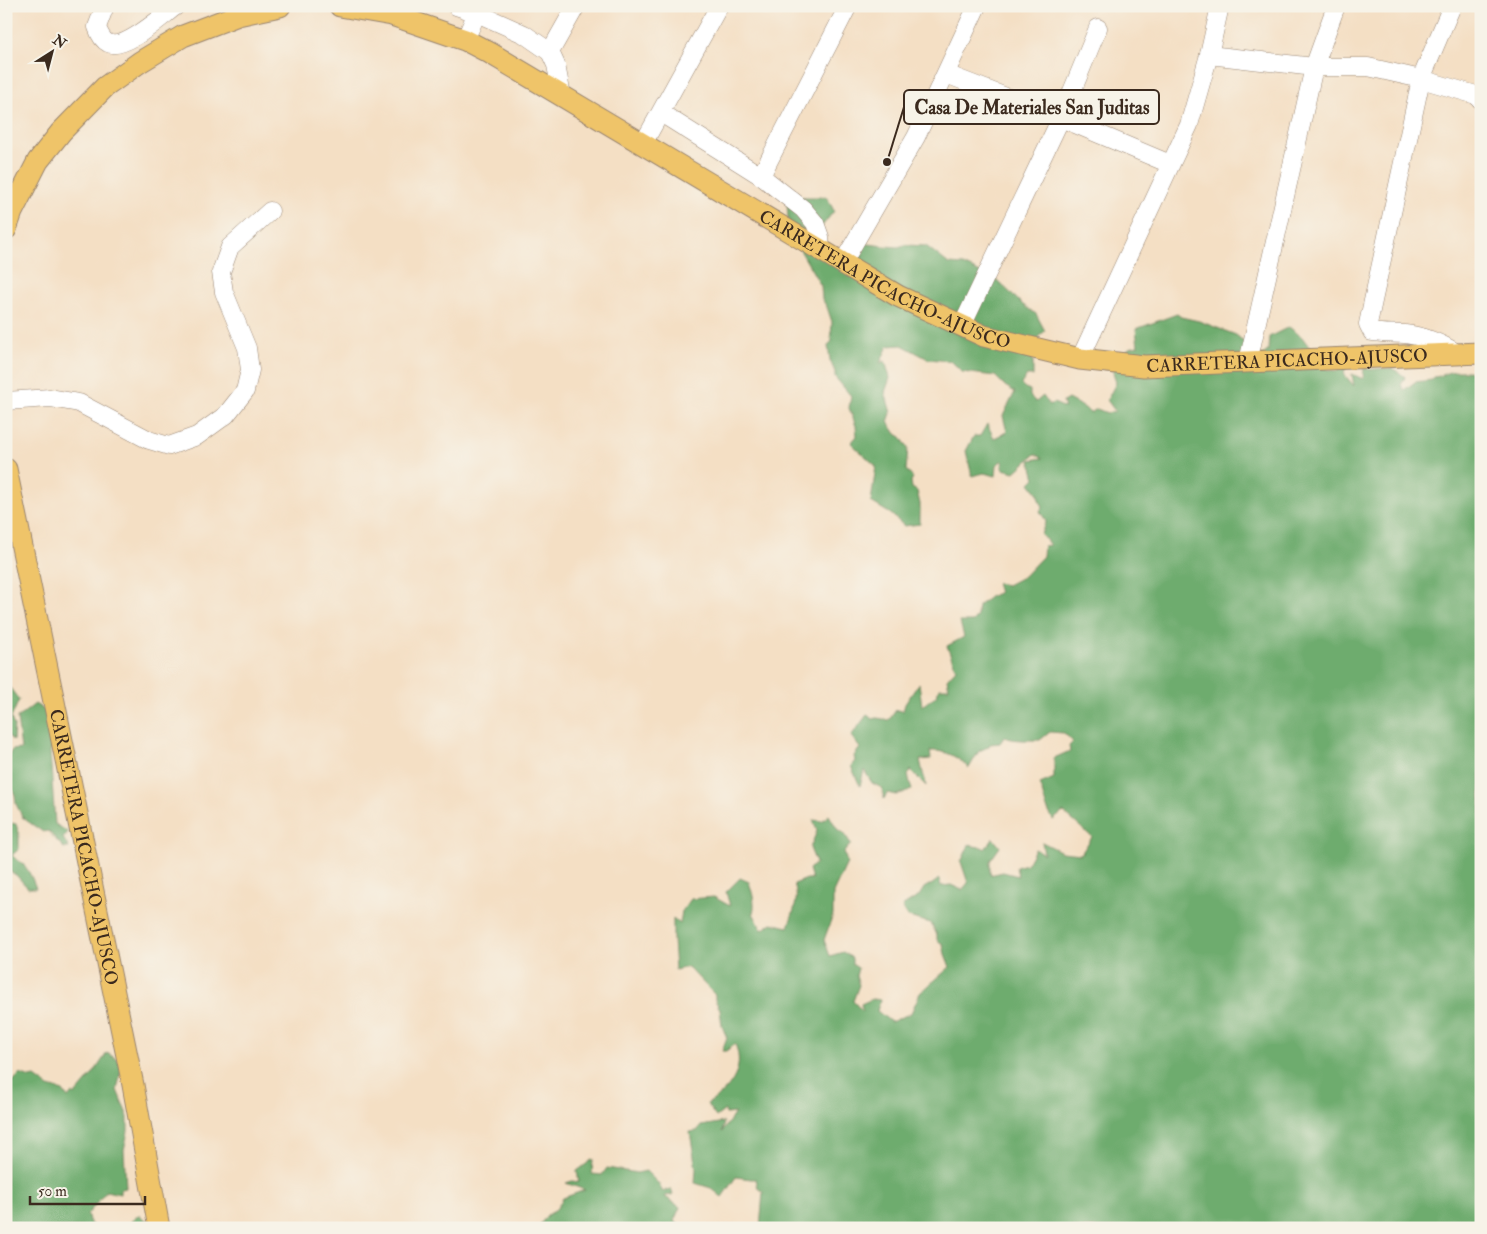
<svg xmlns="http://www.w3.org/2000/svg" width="1487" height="1234" font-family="'IM FELL Double Pica',serif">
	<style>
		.forest { fill: #6eac6e; stroke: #546b46 }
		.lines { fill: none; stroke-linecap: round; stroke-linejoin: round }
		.minor-casing { stroke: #988471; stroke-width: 19 }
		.major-casing { stroke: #988471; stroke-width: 23 }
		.minor { stroke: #fff; stroke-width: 18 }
		.major { stroke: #efc469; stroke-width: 21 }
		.labels { text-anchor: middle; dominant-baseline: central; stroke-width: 5; stroke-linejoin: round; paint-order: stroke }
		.street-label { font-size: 18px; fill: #3b2a1e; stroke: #f7f3e8 }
		.leader { fill: none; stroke: #3b2a1e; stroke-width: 2 }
		.callout-dot { fill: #3b2a1e; stroke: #f7f3e8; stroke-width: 2 }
		.callout { fill: #f7f3e8; stroke: #3b2a1e; stroke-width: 2 }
		.callout-label { font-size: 19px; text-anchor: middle; font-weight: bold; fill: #3b2a1e }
	</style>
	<rect width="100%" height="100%" fill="#f7f3e8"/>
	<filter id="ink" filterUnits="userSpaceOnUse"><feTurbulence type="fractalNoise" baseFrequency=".02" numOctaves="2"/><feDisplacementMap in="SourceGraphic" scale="10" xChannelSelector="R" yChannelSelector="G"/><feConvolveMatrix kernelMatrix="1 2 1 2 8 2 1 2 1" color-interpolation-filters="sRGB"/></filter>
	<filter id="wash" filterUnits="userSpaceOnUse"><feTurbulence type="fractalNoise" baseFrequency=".0096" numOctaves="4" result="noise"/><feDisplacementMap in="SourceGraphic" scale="20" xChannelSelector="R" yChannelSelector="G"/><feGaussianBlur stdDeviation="1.12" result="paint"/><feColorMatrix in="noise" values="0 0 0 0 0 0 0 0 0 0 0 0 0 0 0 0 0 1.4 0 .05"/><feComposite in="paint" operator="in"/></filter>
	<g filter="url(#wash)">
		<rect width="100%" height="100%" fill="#f4dfc4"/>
		<!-- forest -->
		<g class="forest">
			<path d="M 801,197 L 827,197 L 834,211 L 815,235 L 827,248 L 863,257 L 855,243 L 860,238 L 868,244 L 884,246 L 898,247 L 905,245 L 926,246 L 949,264 L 963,265 L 998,281 L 1023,305 L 1036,314 L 1045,331 L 1038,337 L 1031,353 L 1033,361 L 1033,376 L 1027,376 L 1021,384 L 1025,388 L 1030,390 L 1030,396 L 1036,402 L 1043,396 L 1049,405 L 1054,403 L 1065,408 L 1063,402 L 1068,399 L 1085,408 L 1090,413 L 1097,409 L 1107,413 L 1115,411 L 1107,400 L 1116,383 C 1112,367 1109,366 1120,351 L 1125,353 L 1129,348 L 1138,346 L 1136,329 L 1177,314 L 1181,317 L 1199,321 L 1236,335 L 1247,344 L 1255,360 L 1268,351 L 1269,337 L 1289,327 L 1302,337 L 1310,348 L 1295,353 L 1322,368 L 1337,371 L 1341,365 L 1347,361 L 1344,374 L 1354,386 L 1352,374 L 1363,379 L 1364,368 C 1373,372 1388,365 1395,370 C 1399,372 1402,375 1405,377 L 1401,385 L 1404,390 L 1415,382 L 1432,380 L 1434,377 C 1440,377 1445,373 1450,372 C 1461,370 1470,371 1481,373 L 1481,1228 L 760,1228 L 763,1192 L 758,1188 L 756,1179 L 751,1179 L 736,1177 L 722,1197 L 711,1188 L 695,1183 L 696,1169 L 690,1132 L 697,1131 L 701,1126 L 724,1122 L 722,1132 L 735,1113 L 726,1114 L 725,1110 L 716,1117 L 707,1104 C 729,1092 746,1070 735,1044 L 726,1051 L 722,1051 L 727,1038 L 722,1026 L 720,1009 L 715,1000 L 715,995 L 688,967 L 675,970 L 673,940 L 673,918 L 680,924 L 682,911 L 691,899 L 714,897 L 730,906 L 726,892 L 740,878 L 749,882 C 752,892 756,903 753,913 L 762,930 L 772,923 L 788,927 C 793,912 800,899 794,884 L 807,879 L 812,879 L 809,869 L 816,863 L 810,848 L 817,831 L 813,820 L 822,821 L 829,815 L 838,830 L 844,833 L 851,844 L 844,852 L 847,863 L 833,893 L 833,915 L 824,940 L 830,956 L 843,952 L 852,958 L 852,964 L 858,968 L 856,976 L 859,985 L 853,1001 L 863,1012 L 861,1004 L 872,999 L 880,1000 L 877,1011 L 891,1022 L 911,1013 L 920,993 L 950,967 L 945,954 L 943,944 L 937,940 L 937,935 L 931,923 L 908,917 L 902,907 L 919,896 L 924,888 L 929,885 L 931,885 L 939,879 L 941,886 L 951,885 L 962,890 L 968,883 L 961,862 L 969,845 L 979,847 L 982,847 L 985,849 L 993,838 L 1000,847 L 990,861 L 990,875 L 1003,872 L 1018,876 L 1016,867 L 1027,864 L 1035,849 L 1044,854 L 1042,842 L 1062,852 L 1081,854 L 1092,837 L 1063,812 L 1053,820 L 1046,806 L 1040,784 L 1054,778 L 1054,758 L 1070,751 L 1069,746 L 1073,742 L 1064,733 L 1050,732 L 1040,740 C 1027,740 1016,741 1004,737 L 1000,743 L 990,744 L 988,747 L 979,751 L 969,768 C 957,757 947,750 930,751 L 931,759 L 920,760 L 926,786 L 910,770 L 908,775 L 912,790 L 896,795 L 887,793 L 884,799 L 882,788 L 872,783 L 864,770 L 860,786 L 851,766 L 855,761 L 854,756 L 860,748 L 851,736 L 867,715 L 873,719 L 877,718 L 889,720 L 896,710 L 903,711 L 905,704 L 919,683 L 922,706 L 937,695 L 939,688 L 949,688 L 947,679 L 956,669 L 947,646 L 964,637 L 960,622 L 973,622 L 977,616 L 978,606 L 991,596 L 999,593 L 996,583 L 1007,585 L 1024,576 L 1043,556 L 1044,546 L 1050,545 L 1041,534 L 1046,521 L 1040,511 L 1043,506 L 1039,500 L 1039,495 L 1030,483 L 1035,478 L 1030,460 L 1043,458 L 1035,454 L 1015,472 L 1003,469 L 1002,460 L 997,465 L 996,476 L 984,473 L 972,476 L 966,451 L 974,436 L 980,436 L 987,424 L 994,438 L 1007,432 L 1003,416 L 1015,392 L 1005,386 L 995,376 L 962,372 L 951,361 L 928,359 L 902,345 L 888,346 L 880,363 L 885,361 L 890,378 L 885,392 L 891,413 L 888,422 L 896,434 L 901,437 L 908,448 L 906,470 L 913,478 L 911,481 L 912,488 L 917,491 L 920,504 L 920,524 L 904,526 L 891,514 L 871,502 L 876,466 L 851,443 L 857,436 L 856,426 L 849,408 L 851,396 L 835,377 L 835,372 L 830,360 L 828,346 L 832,341 L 831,336 L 832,322 L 827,307 L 822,299 L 821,286 L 800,250 L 788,220 L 787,202 Z"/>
			<path d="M 6,686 L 10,688 L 19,700 L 11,718 L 14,726 L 13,741 L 6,733 Z"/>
			<path d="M 35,704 L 54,716 L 54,746 L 50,751 L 55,824 L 68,832 L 63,838 L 69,848 L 64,848 L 48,831 L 43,832 L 23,818 L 16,804 L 15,795 L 11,787 L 10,781 L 6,782 L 6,759 L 12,750 L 21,749 L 17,718 Z"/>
			<path d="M 6,822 L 16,824 L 19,834 L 19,849 L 12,855 C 15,859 18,860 22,863 C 29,870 32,878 36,888 L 28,888 L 16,875 L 6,869 Z"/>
			<path d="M 107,1053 L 118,1060 L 121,1071 L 117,1090 L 128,1117 L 128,1131 L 124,1150 L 126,1188 L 120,1189 L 120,1194 L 106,1191 L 87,1215 L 91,1225 L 97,1228 L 6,1228 L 6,1088 L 20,1074 L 30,1078 L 35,1077 L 49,1087 L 63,1091 L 68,1098 L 72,1093 L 75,1095 L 93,1074 Z"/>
			<path d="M 593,1159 L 592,1174 L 602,1175 L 607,1168 L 637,1173 L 646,1171 L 659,1184 L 662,1191 L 671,1189 L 673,1195 L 664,1196 L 680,1207 L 674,1221 L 682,1228 L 538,1228 L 547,1215 L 555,1211 L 563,1198 L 585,1190 L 566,1183 L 572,1181 L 579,1182 L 577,1171 Z"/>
			<path d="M 139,1215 L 144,1220 L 156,1221 L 151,1228 L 119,1228 L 129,1223 Z"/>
		</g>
	</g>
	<g filter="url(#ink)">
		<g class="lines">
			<!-- minor casing -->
			<g class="minor-casing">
				<g id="minor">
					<path d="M 105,6 L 97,27 C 99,33 102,40 108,43 C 125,51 162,16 176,6"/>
					<path d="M 456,6 L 477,13 L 524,34 L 550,52 L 556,65 L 562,96"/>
					<path d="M 1452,6 L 1421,79 L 1368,324 L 1372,332 C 1383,334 1394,333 1405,334 C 1425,336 1441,343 1458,354"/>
					<path d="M 465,40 L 480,6"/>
					<path d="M 550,52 L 576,6"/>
					<path d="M 1209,55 L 1314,67 L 1368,67 L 1421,79 L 1476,95 L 1481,100"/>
					<path d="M 946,74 L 1061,118 L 1170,164"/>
					<path d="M 661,113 L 761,176 L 803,209 L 815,223 L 820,237 L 821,251"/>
					<path d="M 643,144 L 719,6"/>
					<path d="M 761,176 L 848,6"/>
					<path d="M 842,264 L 916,137 L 977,6"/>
					<path d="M 962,326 L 1061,118 L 1098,28"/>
					<path d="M 1080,359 L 1189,125 L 1209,55 L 1220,6"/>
					<path d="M 1248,362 L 1314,67 L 1336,6"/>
					<path d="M 6,401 L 50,398 L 79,403 L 149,440 L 169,446 L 197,436 L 226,415 L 245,391 L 250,370 L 247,348 L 224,292 L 221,272 L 230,247 L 270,211"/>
				</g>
			</g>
			<!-- major casing -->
			<g class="major-casing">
				<g id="major">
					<path id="s1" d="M 340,6 L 392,15 L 465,40 L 490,53 L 898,296 L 984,336 L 1080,359 L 1144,366 L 1481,353"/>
					<path d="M 6,229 L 12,212 L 38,161 L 61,132 L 105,87 L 140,62 L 183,36 L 238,15 L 280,6"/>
					<path id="s2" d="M 6,469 L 133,1085 L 159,1228"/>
				</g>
			</g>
			<!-- minor -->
			<use href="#minor" class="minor"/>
			<!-- major -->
			<use href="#major" class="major"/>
		</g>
	</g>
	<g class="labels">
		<!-- street labels -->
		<g class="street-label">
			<text stroke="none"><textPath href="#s1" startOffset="614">CARRETERA PICACHO-AJUSCO</textPath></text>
			<text stroke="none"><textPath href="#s1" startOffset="1034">CARRETERA PICACHO-AJUSCO</textPath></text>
			<text stroke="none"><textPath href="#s2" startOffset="386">CARRETERA PICACHO-AJUSCO</textPath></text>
		</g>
	</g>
	<!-- callouts -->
	<path class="leader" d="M887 162L904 107"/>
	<circle class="callout-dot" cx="887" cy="162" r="5"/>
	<rect class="callout" x="904" y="90" width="255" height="34" rx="5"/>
	<g class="callout-label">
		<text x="1032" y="114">Casa De Materiales San Juditas</text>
	</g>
	<!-- margin -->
	<rect width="1487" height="1234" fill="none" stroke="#f7f3e8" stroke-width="25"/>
	<!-- north arrow -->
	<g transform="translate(52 52) rotate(36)" stroke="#f7f3e8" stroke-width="4" paint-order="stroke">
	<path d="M0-4L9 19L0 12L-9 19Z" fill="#3b2a1e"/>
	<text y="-8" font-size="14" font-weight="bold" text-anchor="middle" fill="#3b2a1e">N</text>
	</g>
	<!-- scale -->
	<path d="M30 1196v8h115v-8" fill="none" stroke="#3b2a1e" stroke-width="2.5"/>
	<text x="38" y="1196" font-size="15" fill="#3b2a1e" stroke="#f7f3e8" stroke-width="4" paint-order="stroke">50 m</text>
</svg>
